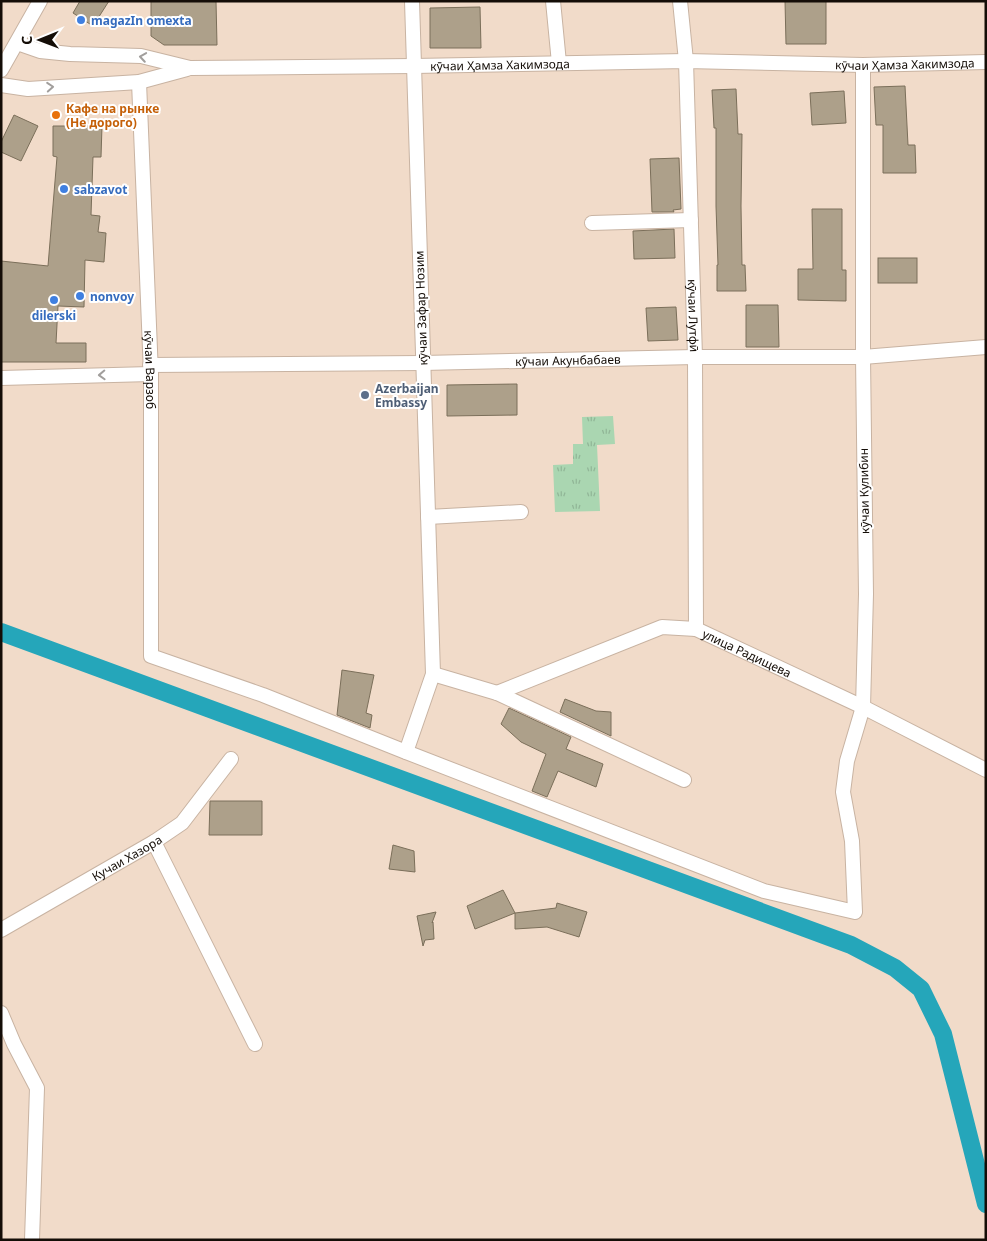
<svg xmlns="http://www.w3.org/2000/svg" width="987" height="1241" font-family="'Noto Sans',sans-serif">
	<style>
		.grass { fill: url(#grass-tufts) }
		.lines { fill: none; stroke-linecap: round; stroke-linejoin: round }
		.canal { stroke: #25a6ba; stroke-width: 18 }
		.building { fill: #ada08a; stroke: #7b6f5a }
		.minor-casing { stroke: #c8b3a2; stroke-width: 16 }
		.minor { stroke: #fff; stroke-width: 14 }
		.oneway { stroke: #a19e9c }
		.shop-dot { fill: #3f7fe0; stroke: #fff; stroke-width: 2 }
		.food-dot { fill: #e8710a; stroke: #fff; stroke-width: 2 }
		.service-dot { fill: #5c6f8a; stroke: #fff; stroke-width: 2 }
		.labels { text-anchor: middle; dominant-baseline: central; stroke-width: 4; stroke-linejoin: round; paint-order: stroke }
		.shop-label { font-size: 12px; font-weight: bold; fill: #366cbe; stroke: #fff; text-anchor: start }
		.street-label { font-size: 12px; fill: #140d07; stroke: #fff }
		.food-label { font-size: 12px; font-weight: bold; fill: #c56008; stroke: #fff; text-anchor: start }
		.service-label { font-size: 12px; font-weight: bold; fill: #4e5e75; stroke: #fff; text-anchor: start }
	</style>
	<defs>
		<pattern id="grass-tufts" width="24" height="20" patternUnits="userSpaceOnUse" patternTransform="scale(1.25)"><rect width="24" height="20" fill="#aad6b1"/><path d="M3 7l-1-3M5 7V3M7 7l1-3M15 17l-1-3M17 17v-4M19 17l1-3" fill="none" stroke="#91b697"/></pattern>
	</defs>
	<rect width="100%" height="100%" fill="#f1dbc9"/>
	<!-- grass -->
	<path class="grass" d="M 613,416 L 615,444 L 597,445 L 600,511 L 555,512 L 553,465 L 573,464 L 573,444 L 583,444 L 582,417 Z"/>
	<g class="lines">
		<!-- canal -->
		<path class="canal" d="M 1,632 L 851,945 L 895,968 L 921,989 L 943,1034 L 986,1204"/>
	</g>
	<!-- building -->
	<g class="building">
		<path d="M 80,1 L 109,1 L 93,26 L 73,13 Z"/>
		<path d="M 151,1 L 216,1 L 217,45 L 164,45 L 151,36 Z"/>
		<path d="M 785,1 L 826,1 L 826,44 L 786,44 Z"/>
		<path d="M 480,7 L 481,48 L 430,48 L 430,8 Z"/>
		<path d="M 905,86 L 908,145 L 915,145 L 916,173 L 883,173 L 883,125 L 876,125 L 874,87 Z"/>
		<path d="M 736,89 L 738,134 L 742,134 L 741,206 L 742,265 L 745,265 L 746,291 L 717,291 L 717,265 L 718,265 L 716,206 L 716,128 L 714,128 L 712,90 Z"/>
		<path d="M 844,91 L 846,123 L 812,125 L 810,93 Z"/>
		<path d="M 14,115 L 38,126 L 21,161 L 1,152 L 1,142 Z"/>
		<path d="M 53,126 L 102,126 L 101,157 L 93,157 L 91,215 L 100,216 L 98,232 L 106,233 L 104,262 L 85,260 L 84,307 L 58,306 L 56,343 L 86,343 L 86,362 L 1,362 L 1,261 L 48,266 L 57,157 L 53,156 Z"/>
		<path d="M 679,158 L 681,209 L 673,210 L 674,212 L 652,212 L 650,159 Z"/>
		<path d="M 812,209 L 842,209 L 842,270 L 846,270 L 846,301 L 798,300 L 798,269 L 813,269 Z"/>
		<path d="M 674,229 L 675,258 L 634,259 L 633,231 Z"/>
		<rect x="878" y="258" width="39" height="25"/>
		<path d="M 746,305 L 778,305 L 779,347 L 746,347 Z"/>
		<path d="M 676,307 L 678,340 L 648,341 L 646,308 Z"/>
		<path d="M 517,384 L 517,415 L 447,416 L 447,385 Z"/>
		<path d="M 342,670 L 374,675 L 366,713 L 372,715 L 370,728 L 337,715 Z"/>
		<path d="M 565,699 L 596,711 L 611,712 L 611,736 L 560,712 Z"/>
		<path d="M 509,708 L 571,737 L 566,749 L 603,764 L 596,787 L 558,771 L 547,797 L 532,791 L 546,754 L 521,742 L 501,724 Z"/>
		<path d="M 210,801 L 262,801 L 262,835 L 209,835 Z"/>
		<path d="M 393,845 L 414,851 L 415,872 L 389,869 Z"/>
		<path d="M 503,890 L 515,913 L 475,929 L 467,906 Z"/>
		<path d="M 557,903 L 587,912 L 579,937 L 547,927 L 515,929 L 515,913 L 556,908 Z"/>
		<path d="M 436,912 L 432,923 L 433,922 L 434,939 L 425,940 L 423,946 L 417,916 Z"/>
	</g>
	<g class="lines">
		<!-- minor casing -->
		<g class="minor-casing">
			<g id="minor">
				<path d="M 553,1 L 559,63"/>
				<path id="s1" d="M 680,1 L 686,61 L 695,357 L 696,629"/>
				<path id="s2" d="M 17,43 L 40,51 L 70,54 L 141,56 L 190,68 L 414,66 L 686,61 L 863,65 L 986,62"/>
				<path d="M 1,70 L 40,1"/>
				<path id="s3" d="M 139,82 L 151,374 L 151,656 L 263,695 L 406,752 L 764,891 L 855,912 L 852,841 L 843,792 L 847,761 L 863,707 L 866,594 L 863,357 L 863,65"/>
				<path d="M 1,85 L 28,89 L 139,82 L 187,69"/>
				<path d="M 592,223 L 691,220"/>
				<path id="s4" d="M 150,365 L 423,363 L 695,357 L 863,357 L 986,347"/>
				<path d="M 1,378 L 151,374"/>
				<path d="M 428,517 L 521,512"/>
				<path d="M 433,674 L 497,693 L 684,780"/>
				<path id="s5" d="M 497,693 L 662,627 L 696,629 L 863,707 L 986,770"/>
				<path d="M 406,752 L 433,674 L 412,1"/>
				<path d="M 154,842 L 255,1044"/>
				<path id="s6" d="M 1,930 L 154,842 L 182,823 L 231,759"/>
				<path d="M 1,1013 L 14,1044 L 37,1088 L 32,1240"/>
			</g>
		</g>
		<!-- minor -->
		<use href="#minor" class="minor"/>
	</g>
	<!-- one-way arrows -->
	<defs><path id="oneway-chevron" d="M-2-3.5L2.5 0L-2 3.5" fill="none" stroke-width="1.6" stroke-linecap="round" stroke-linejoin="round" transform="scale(1.25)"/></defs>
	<g class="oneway">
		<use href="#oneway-chevron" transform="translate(143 57) rotate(-171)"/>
		<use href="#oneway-chevron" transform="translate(50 87) rotate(-4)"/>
		<use href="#oneway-chevron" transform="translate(102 375) rotate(178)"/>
	</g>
	<!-- markers -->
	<g class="shop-dot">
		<circle cx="81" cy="20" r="5"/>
		<circle cx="64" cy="189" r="5"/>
		<circle cx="80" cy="296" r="5"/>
		<circle cx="54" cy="300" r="5"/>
	</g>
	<circle class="food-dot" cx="56" cy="115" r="5"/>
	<circle class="service-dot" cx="365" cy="395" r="5"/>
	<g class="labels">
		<!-- shop labels -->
		<g class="shop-label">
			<text x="91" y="20">magazIn omexta</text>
			<text x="74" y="189">sabzavot</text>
			<text x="90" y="296">nonvoy</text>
			<text x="54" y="315" text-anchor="middle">dilerski</text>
		</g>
		<!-- street labels -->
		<g class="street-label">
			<text stroke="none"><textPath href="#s2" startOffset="891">кӯчаи Ҳамза Хакимзода</textPath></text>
			<text stroke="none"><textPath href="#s2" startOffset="486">кӯчаи Ҳамза Хакимзода</textPath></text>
			<text transform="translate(421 308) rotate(-92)">кӯчаи Зафар Нозим</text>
			<text stroke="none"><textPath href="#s1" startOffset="315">кӯчаи Лутфӣ</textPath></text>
			<text stroke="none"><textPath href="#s4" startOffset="418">кӯчаи Акунбабаев</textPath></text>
			<text stroke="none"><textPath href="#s3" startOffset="288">кӯчаи Варзоб</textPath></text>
			<text transform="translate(864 491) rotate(-91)">кӯчаи Кулибин</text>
			<text stroke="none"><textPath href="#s5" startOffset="268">улица Радищева</textPath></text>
			<text stroke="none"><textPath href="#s6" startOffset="145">Кучаи Хазора</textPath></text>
		</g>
		<!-- food labels -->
		<g class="food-label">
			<text x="66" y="108">Кафе на рынке<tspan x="66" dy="14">(Не дорого)</tspan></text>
		</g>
		<!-- service labels -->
		<g class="service-label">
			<text x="375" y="388">Azerbaijan<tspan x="375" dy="14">Embassy</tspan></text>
		</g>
	</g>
	<!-- border -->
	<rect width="987" height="1241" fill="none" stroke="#140d07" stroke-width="5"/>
	<!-- north arrow -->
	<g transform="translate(40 40) rotate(269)" stroke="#ffffff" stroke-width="4" paint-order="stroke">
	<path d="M0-4L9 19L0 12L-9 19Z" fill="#140d07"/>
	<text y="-8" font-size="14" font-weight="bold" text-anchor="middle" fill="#140d07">С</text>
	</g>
</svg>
